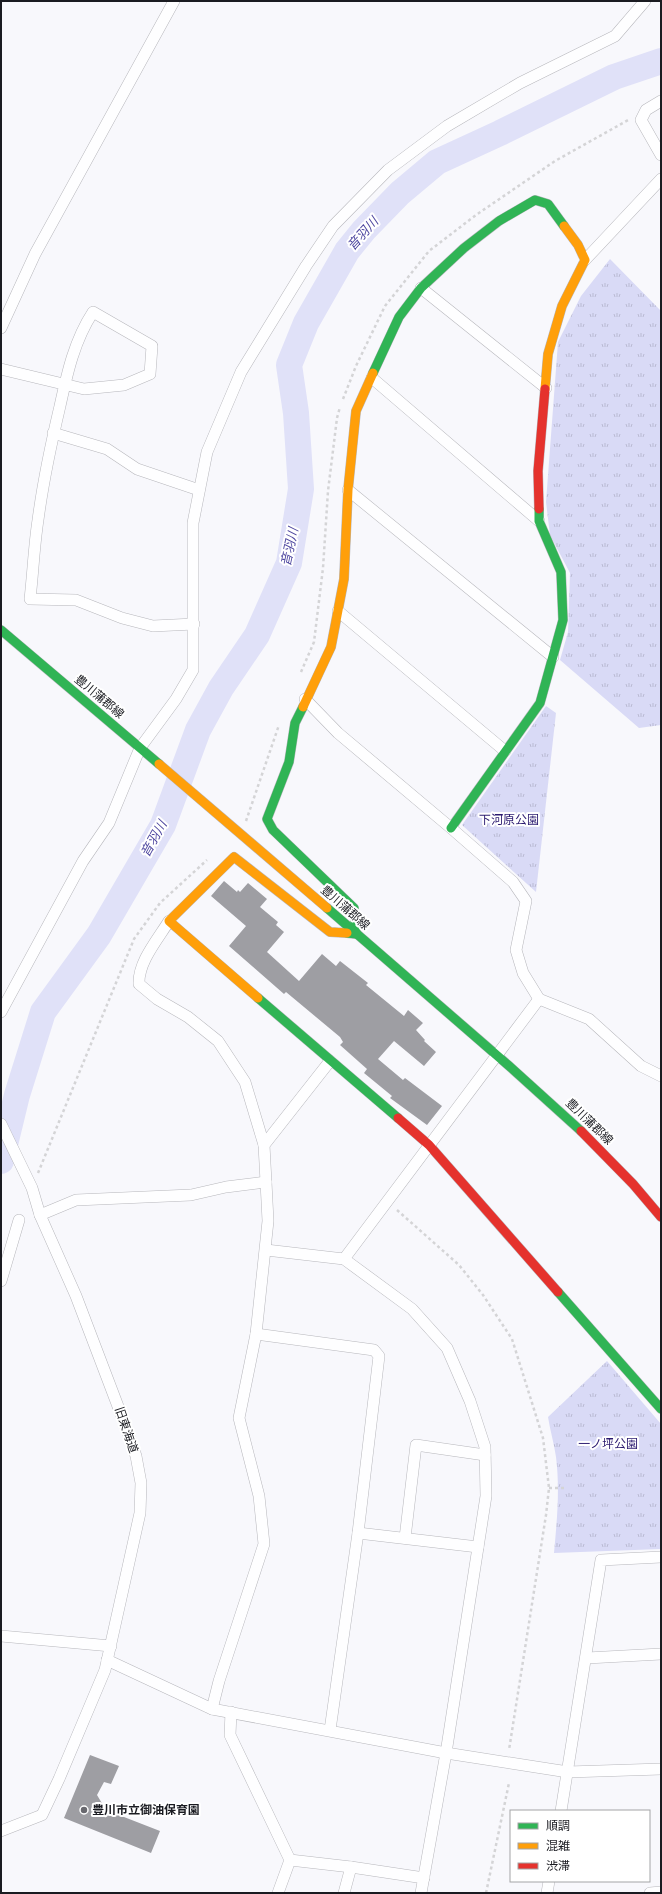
<svg xmlns="http://www.w3.org/2000/svg" width="662" height="1894" font-family="'Source Sans 3','Noto Sans JP',sans-serif">
	<style>
		.park { fill: url(#park-tufts) }
		.lines { fill: none; stroke-linecap: round; stroke-linejoin: round }
		.river { stroke: #e0e1f8; stroke-width: 26 }
		.building { fill: #9e9ea3 }
		.street-casing { stroke: #b7b7bc; stroke-width: 12 }
		.fast-casing { stroke: #b7b7bc; stroke-width: 10 }
		.slow-casing { stroke: #b7b7bc; stroke-width: 10 }
		.jam-casing { stroke: #b7b7bc; stroke-width: 10 }
		.path { stroke: #d4d4d6; stroke-width: 2.5; stroke-dasharray: 3 3; stroke-linecap: butt }
		.street { stroke: #fefeff; stroke-width: 11 }
		.fast { stroke: #30b455; stroke-width: 9 }
		.slow { stroke: #ff9f0a; stroke-width: 9 }
		.jam { stroke: #e5322d; stroke-width: 9 }
		.poi-dot { fill: #68686e; stroke: #fff; stroke-width: 1.5 }
		.labels { text-anchor: middle; dominant-baseline: central; stroke-width: 4; stroke-linejoin: round; paint-order: stroke }
		.street-label { font-size: 12px; fill: #1a1b21; stroke: #fff }
		.park-label { font-size: 12px; fill: #2a196f; stroke: #fff }
		.poi-label { font-size: 12px; font-weight: bold; fill: #1a1b21; stroke: #fff; text-anchor: start }
		.water-label { font-size: 13px; font-style: italic; fill: #4f48a0; stroke: #fff }
	</style>
	<defs>
		<pattern id="park-tufts" width="24" height="20" patternUnits="userSpaceOnUse"><rect width="24" height="20" fill="#d9daf6"/><path d="M3 7l-1-3M5 7V3M7 7l1-3M15 17l-1-3M17 17v-4M19 17l1-3" fill="none" stroke="#babad3"/></pattern>
	</defs>
	<rect width="100%" height="100%" fill="#f8f8fc"/>
	<!-- park -->
	<g class="park">
		<path d="M 610,259 L 661,311 L 661,725 L 639,728 L 560,660 L 568,632 L 570,573 L 550,535 L 546,502 L 558,342 L 581,296 Z"/>
		<path d="M 546,706 L 556,713 L 536,892 L 462,825 Z"/>
		<path d="M 607,1361 L 661,1424 L 661,1549 L 554,1553 C 557,1520 560,1489 556,1457 C 554,1443 550,1430 548,1417 Z"/>
	</g>
	<g class="lines">
		<!-- river -->
		<path class="river" d="M 1,1161 L 17,1095 L 43,1012 L 99,935 L 163,825 L 198,730 L 221,688 L 257,635 L 289,563 L 301,489 L 296,413 L 289,365 L 306,323 L 347,251 L 364,230 L 400,193 L 437,162 L 500,133 L 614,77 L 661,61"/>
	</g>
	<!-- building -->
	<g class="building">
		<path d="M 224,881 L 237,892 L 238,890 L 240,892 L 248,883 L 267,899 L 260,907 L 278,922 L 276,925 L 284,932 L 267,952 L 299,981 L 322,954 L 336,966 L 340,961 L 368,983 L 366,985 L 404,1016 L 408,1010 L 423,1023 L 416,1030 L 425,1040 L 424,1041 L 436,1052 L 424,1066 L 394,1041 L 378,1059 L 403,1080 L 405,1078 L 442,1106 L 427,1125 L 390,1098 L 392,1096 L 364,1073 L 367,1069 L 340,1045 L 343,1042 L 340,1037 L 286,992 L 284,994 L 229,946 L 246,926 L 211,896 Z"/>
		<path d="M 90,1755 L 119,1766 L 111,1784 L 104,1782 L 97,1795 L 106,1810 L 160,1831 L 151,1853 L 64,1818 Z"/>
	</g>
	<g class="lines">
		<!-- street casing -->
		<g class="street-casing">
			<g id="street">
				<path d="M 661,101 L 646,110 L 641,120 L 661,155"/>
				<path d="M 585,260 L 661,179"/>
				<path d="M 421,288 L 546,388"/>
				<path d="M 1,328 L 35,254 L 174,1"/>
				<path d="M 1,369 L 84,389 L 124,385 L 150,374 L 152,346 L 93,312 C 74,341 67,374 60,406 C 51,444 43,482 38,520 C 34,546 33,573 30,599 L 76,600 L 122,618 L 153,626 L 194,624"/>
				<path d="M 372,378 L 539,521"/>
				<path d="M 53,433 L 107,449 L 137,469 L 199,490"/>
				<path d="M 348,490 L 553,657"/>
				<path d="M 338,611 L 505,751"/>
				<path d="M 305,699 L 338,733 L 451,828 L 513,882 L 526,901 L 516,950 L 523,973 L 539,999 L 589,1019 L 641,1066 L 661,1076"/>
				<path d="M 169,921 C 158,939 138,962 139,984 L 157,999 L 188,1017 L 218,1041 L 245,1082 L 264,1145"/>
				<path d="M 1,1012 L 83,861 L 109,823 L 140,748 L 176,699 L 193,670 L 193,523 L 207,452 L 241,372 L 306,266 L 333,226 L 388,170 L 447,126 L 520,83 L 615,36 L 645,1"/>
				<path d="M 1,1124 L 32,1188 L 40,1215 L 76,1296 L 127,1430 L 136,1456 L 141,1483 L 140,1513 L 105,1670 L 59,1779 L 42,1815 L 1,1831"/>
				<path d="M 266,1182 L 264,1145 L 330,1061"/>
				<path d="M 40,1215 L 76,1200 L 191,1195 L 226,1187 L 266,1182 L 268,1221 L 256,1334"/>
				<path d="M 266,1250 L 344,1259 L 412,1309 L 447,1348 L 470,1401 L 485,1447 L 486,1496 L 446,1753 L 421,1893"/>
				<path d="M 344,1259 L 539,999"/>
				<path d="M 1,1281 L 19,1220"/>
				<path d="M 358,1533 L 478,1547"/>
				<path d="M 405,1538 L 416,1445 L 485,1455"/>
				<path d="M 1,1636 L 111,1646"/>
				<path d="M 587,1658 L 661,1654"/>
				<path d="M 107,1660 L 212,1709 L 446,1753 L 568,1772 L 661,1769"/>
				<path d="M 212,1709 L 219,1681 L 264,1544 L 259,1496 L 239,1418 L 256,1334 L 374,1350 L 379,1356 L 358,1533 L 330,1730"/>
				<path d="M 231,1712 L 230,1735 L 290,1860 L 278,1893"/>
				<path d="M 561,1811 L 601,1560 L 661,1557"/>
				<path d="M 290,1860 L 351,1867 L 424,1878"/>
				<path d="M 344,1893 L 351,1867"/>
				<path d="M 547,1893 L 549,1881"/>
				<path d="M 650,1893 L 661,1892"/>
			</g>
		</g>
		<!-- fast casing -->
		<g class="fast-casing">
			<g id="fast">
				<path d="M 373,373 L 399,317 L 421,288 L 464,248 L 499,221 L 535,200 L 548,204 L 564,226"/>
				<path d="M 1,630 L 159,764"/>
				<path d="M 303,707 L 295,723 L 289,762 L 267,819 L 273,830 L 354,908 L 356,934 L 347,933"/>
				<path d="M 451,828 L 540,703 L 563,620 L 561,572 L 539,521 L 539,509"/>
				<path d="M 327,908 L 508,1065 L 581,1131"/>
				<path d="M 258,998 L 398,1118"/>
				<path d="M 558,1292 L 661,1409"/>
			</g>
		</g>
		<!-- slow casing -->
		<g class="slow-casing">
			<g id="slow">
				<path d="M 545,389 L 548,354 L 562,306 L 585,260 L 578,245 L 564,226"/>
				<path d="M 303,707 L 331,647 L 344,579 L 348,490 L 356,411 L 373,373"/>
				<path d="M 159,764 L 327,908"/>
				<path d="M 258,998 L 169,921 L 234,857 L 330,932 L 347,933"/>
			</g>
		</g>
		<!-- jam casing -->
		<g class="jam-casing">
			<g id="jam">
				<path d="M 539,509 L 538,471 L 545,389"/>
				<path d="M 398,1118 L 429,1145 L 558,1292"/>
				<path d="M 581,1131 L 633,1184 L 661,1217"/>
			</g>
		</g>
		<!-- path -->
		<g class="path">
			<path d="M 343,399 L 356,366 L 385,306 L 429,251 L 476,215 L 555,161 L 630,119"/>
			<path d="M 301,672 L 314,642 L 323,568 L 328,491 L 337,418 L 340,407"/>
			<path d="M 246,821 L 279,725"/>
			<path d="M 38,1173 L 134,939 L 160,903 L 207,860"/>
			<path d="M 397,1210 L 459,1265 L 483,1295 L 512,1339 L 543,1438 L 549,1488 L 546,1515 L 509,1750"/>
			<path d="M 549,1488 L 564,1488"/>
			<path d="M 486,1893 L 509,1783"/>
		</g>
		<!-- street -->
		<use href="#street" class="street"/>
		<!-- fast -->
		<use href="#fast" class="fast"/>
		<!-- slow -->
		<use href="#slow" class="slow"/>
		<!-- jam -->
		<use href="#jam" class="jam"/>
	</g>
	<!-- markers -->
	<circle class="poi-dot" cx="84" cy="1810" r="4"/>
	<g class="labels">
		<!-- street labels -->
		<g class="street-label">
			<text transform="translate(99 697) rotate(40)">豊川蒲郡線</text>
			<text transform="translate(345 908) rotate(41)">豊川蒲郡線</text>
			<text transform="translate(589 1122) rotate(44)">豊川蒲郡線</text>
			<text transform="translate(126 1430) rotate(71)">旧東海道</text>
		</g>
		<!-- park labels -->
		<g class="park-label">
			<text x="509" y="820">下河原公園</text>
			<text x="608" y="1444">一ノ坪公園</text>
		</g>
		<!-- poi labels -->
		<g class="poi-label">
			<text x="92" y="1810">豊川市立御油保育園</text>
		</g>
		<!-- water labels -->
		<g class="water-label">
			<text transform="translate(363 234) rotate(-48)">音羽川</text>
			<text transform="translate(290 547) rotate(-78)">音羽川</text>
			<text transform="translate(154 839) rotate(-61)">音羽川</text>
		</g>
	</g>
	<!-- border -->
	<rect width="662" height="1894" fill="none" stroke="#1a1b21" stroke-width="4"/>
	<!-- legend -->
	<rect x="510" y="1810" width="140" height="72" fill="#ffffff" stroke="#a3a4a6"/>
	<rect x="518" y="1823" width="20" height="6" fill="#30b455" stroke="#a3a4a6"/>
	<text x="546" y="1830" font-size="12" fill="#1a1b21">順調</text>
	<rect x="518" y="1843" width="20" height="6" fill="#ff9f0a" stroke="#a3a4a6"/>
	<text x="546" y="1850" font-size="12" fill="#1a1b21">混雑</text>
	<rect x="518" y="1863" width="20" height="6" fill="#e5322d" stroke="#a3a4a6"/>
	<text x="546" y="1870" font-size="12" fill="#1a1b21">渋滞</text>
</svg>
